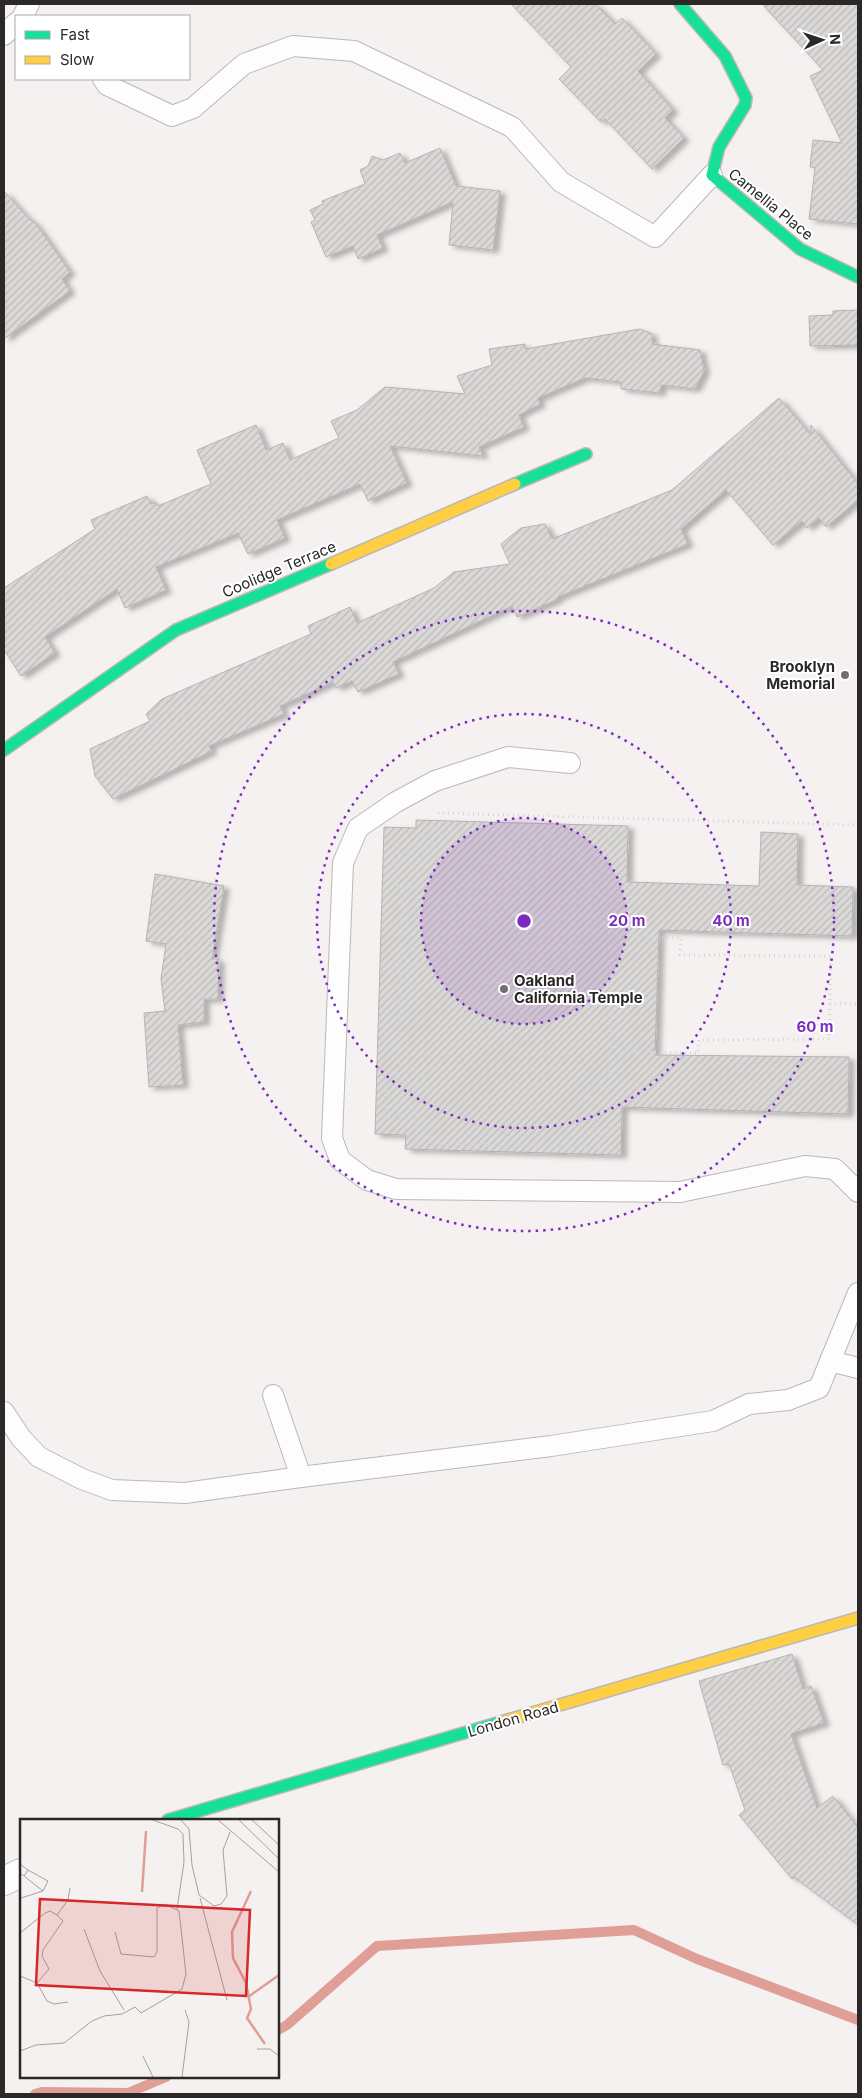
<svg xmlns="http://www.w3.org/2000/svg" width="862" height="2098" font-family="Inter,sans-serif">
	<style>
		.lines { fill: none; stroke-linecap: round; stroke-linejoin: round }
		.stream { stroke: #df9e96; stroke-width: 10 }
		.building { fill: url(#building-hatch); stroke: #b6b3b3; filter: url(#shadow) }
		.lane-casing { stroke: #bbb8b8; stroke-width: 22 }
		.street-casing { stroke: #bbb8b8; stroke-width: 30 }
		.fast-casing { stroke: #bbb8b8; stroke-width: 14 }
		.slow-casing { stroke: #bbb8b8; stroke-width: 14 }
		.path { stroke: #d5d5d5; stroke-width: 3; stroke-dasharray: 1 4; stroke-linecap: butt }
		.lane { stroke: #fdfdfd; stroke-width: 20 }
		.street { stroke: #fdfdfd; stroke-width: 28 }
		.fast { stroke: #16e098; stroke-width: 11 }
		.slow { stroke: #ffcf43; stroke-width: 11 }
		.ring { fill: none; stroke: #7b2cbf; stroke-width: 2.5; stroke-dasharray: 2.5 5 }
		.poi-dot { fill: #716f6e; stroke: #fff; stroke-width: 2 }
		.labels { text-anchor: middle; dominant-baseline: central; stroke-width: 4; stroke-linejoin: round; paint-order: stroke }
		.street-label { font-size: 15px; fill: #2b2928; stroke: #fff }
		.poi-label { font-size: 15px; font-weight: bold; fill: #2b2928; stroke: #fff; text-anchor: end }
		.inset-river { fill: none; stroke: #df9e96; stroke-width: 2.5 }
		.inset-road { fill: none; stroke: #a4a1a0; stroke-width: 1 }
		.view { fill: #d62828; fill-opacity: 0.15; stroke: #d62828; stroke-width: 2.5 }
		.inset-edge { fill: none; stroke: #2b2928; stroke-width: 2.5 }
		.centre { fill: #7b2cbf; stroke: #fff; stroke-width: 2.5 }
		.ring-label { font-size: 15px; text-anchor: middle; font-weight: bold; fill: #7b2cbf; stroke: #fff; stroke-width: 4; stroke-linejoin: round; paint-order: stroke }
	</style>
	<defs>
		<pattern id="building-hatch" width="6" height="6" patternUnits="userSpaceOnUse" patternTransform="scale(1.25)"><rect width="6" height="6" fill="#dbd9d8"/><path d="M-1 1l2-2M0 6l6-6M5 7l2-2" fill="none" stroke="#bcbab9"/></pattern>
		<filter id="shadow"><feDropShadow dx="5.5" dy="3" stdDeviation="2.5" flood-color="#0004"/></filter>
	</defs>
	<rect width="100%" height="100%" fill="#f4f1f0"/>
	<g class="lines">
		<!-- stream -->
		<g class="stream">
			<path d="M 278,2030 L 287,2025 L 377,1946 L 634,1930 L 697,1959 L 858,2020"/>
			<path d="M 35,2094 L 42,2092 L 128,2093 L 166,2077"/>
		</g>
	</g>
	<!-- building -->
	<g class="building">
		<path d="M 511,4 L 595,4 L 615,24 L 622,18 L 656,54 L 638,71 L 673,110 L 665,118 L 684,138 L 652,169 L 605,119 L 601,122 L 559,79 L 571,67 Z"/>
		<path d="M 762,4 L 858,4 L 858,224 L 809,219 L 815,168 L 810,167 L 813,140 L 842,143 L 810,76 L 823,70 Z"/>
		<path d="M 440,148 L 456,186 L 500,191 L 493,250 L 449,245 L 453,202 L 377,235 L 383,248 L 358,259 L 353,246 L 326,257 L 311,222 L 315,220 L 310,210 L 323,204 L 322,201 L 365,184 L 360,170 L 368,166 L 372,156 L 383,160 L 400,153 L 405,163 Z"/>
		<path d="M 4,191 L 27,217 L 36,224 L 70,272 L 62,279 L 70,291 L 4,339 Z"/>
		<path d="M 858,310 L 858,345 L 810,346 L 809,316 L 833,315 L 833,311 Z"/>
		<path d="M 640,329 L 652,334 L 652,344 L 700,350 L 704,371 L 695,389 L 661,385 L 660,393 L 641,391 L 621,389 L 621,382 L 585,378 L 538,398 L 540,404 L 519,415 L 524,427 L 479,447 L 483,456 L 390,446 L 407,483 L 368,501 L 360,484 L 277,520 L 285,538 L 248,554 L 238,533 L 156,567 L 166,590 L 125,608 L 117,589 L 45,637 L 55,653 L 21,676 L 4,650 L 4,588 L 95,529 L 91,520 L 147,496 L 151,504 L 156,502 L 158,506 L 211,484 L 197,450 L 256,425 L 266,450 L 283,443 L 290,460 L 339,438 L 331,421 L 357,410 L 385,387 L 465,394 L 457,376 L 492,365 L 489,349 L 525,344 L 525,349 Z"/>
		<path d="M 779,398 L 811,435 L 811,425 L 858,484 L 858,500 L 826,527 L 819,518 L 807,528 L 802,521 L 773,545 L 726,490 L 681,529 L 688,544 L 558,597 L 558,599 L 517,617 L 512,606 L 393,662 L 399,674 L 358,692 L 352,681 L 336,688 L 333,682 L 280,706 L 284,714 L 209,746 L 212,751 L 113,799 L 95,776 L 90,749 L 150,721 L 146,714 L 162,699 L 311,634 L 308,626 L 350,607 L 357,623 L 434,588 L 454,572 L 510,564 L 501,544 L 521,528 L 545,524 L 552,539 L 672,490 Z"/>
		<path d="M 416,820 L 628,826 L 627,882 L 759,886 L 761,832 L 798,834 L 797,885 L 853,887 L 852,936 L 659,930 L 655,1055 L 849,1057 L 848,1114 L 622,1107 L 621,1155 L 405,1149 L 406,1135 L 375,1134 L 384,827 L 416,828 Z"/>
		<path d="M 155,874 L 224,886 L 212,959 L 219,959 L 218,999 L 204,999 L 204,1022 L 178,1025 L 183,1085 L 149,1087 L 144,1013 L 165,1011 L 161,979 L 166,944 L 146,941 Z"/>
		<path d="M 792,1654 L 803,1689 L 811,1686 L 824,1723 L 791,1734 L 817,1808 L 833,1796 L 858,1828 L 858,1925 L 794,1877 L 792,1879 L 739,1815 L 745,1810 L 729,1764 L 723,1765 L 699,1681 Z"/>
	</g>
	<g class="lines">
		<!-- lane casing -->
		<g class="lane-casing">
			<g id="lane">
				<path d="M 23,16 L 29,4"/>
				<path d="M 4,35 L 16,23"/>
				<path d="M 103,79 L 107,85 L 172,116 L 193,108 L 244,64 L 293,46 L 354,51 L 512,127 L 561,182 L 655,237 L 712,175"/>
				<path d="M 570,763 L 508,757 L 435,781 L 396,802 L 358,828 L 343,863 L 332,1138 L 340,1160 L 367,1180 L 396,1189 L 680,1192 L 805,1166 L 835,1169 L 858,1192"/>
				<path d="M 830,1361 L 858,1368"/>
				<path d="M 273,1395 L 301,1477"/>
				<path d="M 4,1412 L 21,1438 L 39,1457 L 82,1479 L 112,1490 L 185,1493 L 301,1477 L 551,1446 L 713,1421 L 749,1404 L 788,1400 L 819,1388 L 858,1293"/>
			</g>
		</g>
		<!-- street casing -->
		<g class="street-casing">
			<path id="street" d="M 4,1881 L 21,1873"/>
		</g>
		<!-- fast casing -->
		<g class="fast-casing">
			<g id="fast">
				<path d="M 680,4 L 725,56 L 746,98 L 745,105 L 719,147 L 712,175 L 800,249 L 858,277"/>
				<path d="M 515,484 L 586,454"/>
				<path d="M 4,750 L 176,630 L 331,564"/>
				<path d="M 168,1820 L 501,1722"/>
			</g>
		</g>
		<!-- slow casing -->
		<g class="slow-casing">
			<g id="slow">
				<path d="M 331,564 L 515,484"/>
				<path d="M 501,1722 L 858,1618"/>
			</g>
		</g>
		<!-- path -->
		<g class="path">
			<path d="M 438,813 L 858,825"/>
			<path d="M 582,835 L 580,866 L 597,867 L 596,898 L 615,899 L 609,1088 L 591,1087 L 591,1118 L 575,1118 L 574,1147 L 431,1143 L 432,1127 L 415,1127 L 417,1082 L 398,1082 L 403,886 L 421,887 L 422,842 L 440,842 L 441,831 L 609,835 L 608,867 L 597,867"/>
			<path d="M 403,886 L 394,886 L 395,853 L 421,854"/>
			<path d="M 830,1003 L 858,1004"/>
			<path d="M 610,1052 L 698,1053 L 699,1040 L 829,1039 L 831,956 L 680,955 L 681,938 L 614,935"/>
			<path d="M 397,1082 L 386,1082 L 385,1117 L 416,1118"/>
			<path d="M 574,1147 L 599,1148 L 600,1119 L 591,1118"/>
		</g>
		<!-- lane -->
		<use href="#lane" class="lane"/>
		<!-- street -->
		<use href="#street" class="street"/>
		<!-- fast -->
		<use href="#fast" class="fast"/>
		<!-- slow -->
		<use href="#slow" class="slow"/>
	</g>
	<!-- distance rings -->
	<circle cx="524" cy="921" r="103" fill="#7b2cbf" fill-opacity=".12"/>
	<g class="ring">
		<circle cx="524" cy="921" r="103"/>
		<circle cx="524" cy="921" r="207"/>
		<circle cx="524" cy="921" r="310"/>
	</g>
	<!-- markers -->
	<g class="poi-dot">
		<circle cx="845" cy="675" r="5"/>
		<circle cx="504" cy="989" r="5"/>
	</g>
	<g class="labels">
		<!-- street labels -->
		<g class="street-label">
			<text transform="translate(771 204) rotate(39)">Camellia Place</text>
			<text transform="translate(279 569) rotate(-23)">Coolidge Terrace</text>
			<text transform="translate(513 1719) rotate(-16)">London Road</text>
		</g>
		<!-- poi labels -->
		<g class="poi-label">
			<text x="835" y="666">Brooklyn<tspan x="835" dy="17">Memorial</tspan></text>
			<text x="514" y="980" text-anchor="start">Oakland<tspan x="514" dy="17">California Temple</tspan></text>
		</g>
	</g>
	<!-- overview -->
	<g transform="translate(20 1819)">
		<rect width="259" height="259" fill="#f4f1f0"/>
		<path class="inset-river" d="M 231,72 L 212,113 L 213,139 L 226,164 L 231,190 L 227,199 L 245,225M 122,73 L 126,12M 228,178 L 259,156"/>
		<path class="inset-road" d="M 130,0 L 158,10 L 163,15 L 164,43 L 157,90M 160,0 L 169,10 L 172,46 L 179,76 L 194,87 L 201,85 L 207,77 L 203,31 L 210,13M 197,0 L 259,53M 218,0 L 259,40M 231,0 L 259,26M 0,45 L 8,51 L 4,57 L 0,54M 8,51 L 28,62 L 23,72M 1,79 L 23,72 L 4,57M 180,79 L 207,181M 64,110 L 80,152 L 104,191M 0,114 L 25,94 L 30,92 L 37,96 L 48,81 L 50,69M 0,157 L 17,164 L 27,182 L 34,185 L 48,183M 17,164 L 29,150 L 22,137 L 23,131 L 43,102 L 37,96M 237,230 L 250,230 L 259,237M 0,232 L 16,226 L 44,224 L 72,202 L 84,197 L 102,195 L 115,188 L 121,194 L 162,170 L 166,155 L 159,92 L 145,85 L 137,89 L 137,133 L 134,138 L 101,135 L 95,113M 123,237 L 133,258M 162,258 L 169,203 L 165,191"/>
		<path class="view" d="M 20,80 L 230,91 L 226,177 L 16,166 Z"/>
		<rect width="259" height="259" class="inset-edge"/>
	</g>
	<circle cx="524" cy="921" r="8" class="centre"/>
	<g class="ring-label">
		<text x="627" y="926">20 m</text>
		<text x="731" y="926">40 m</text>
		<text x="815" y="1032">60 m</text>
	</g>
	<!-- border -->
	<rect width="862" height="2098" fill="none" stroke="#2b2928" stroke-width="10"/>
	<!-- legend -->
	<rect x="15" y="15" width="175" height="65" fill="#ffffff" stroke="#aaa9a9"/>
	<rect x="25" y="31" width="25" height="8" fill="#16e098" stroke="#aaa9a9"/>
	<text x="60" y="40" font-size="15" fill="#2b2928">Fast</text>
	<rect x="25" y="56" width="25" height="8" fill="#ffcf43" stroke="#aaa9a9"/>
	<text x="60" y="65" font-size="15" fill="#2b2928">Slow</text>
	<!-- north arrow -->
	<g transform="translate(822 40) rotate(87)" stroke="#ffffff" stroke-width="4" paint-order="stroke">
	<path d="M0-4L9 19L0 12L-9 19Z" fill="#2b2928"/>
	<text y="-8" font-size="14" font-weight="bold" text-anchor="middle" fill="#2b2928">N</text>
	</g>
</svg>
